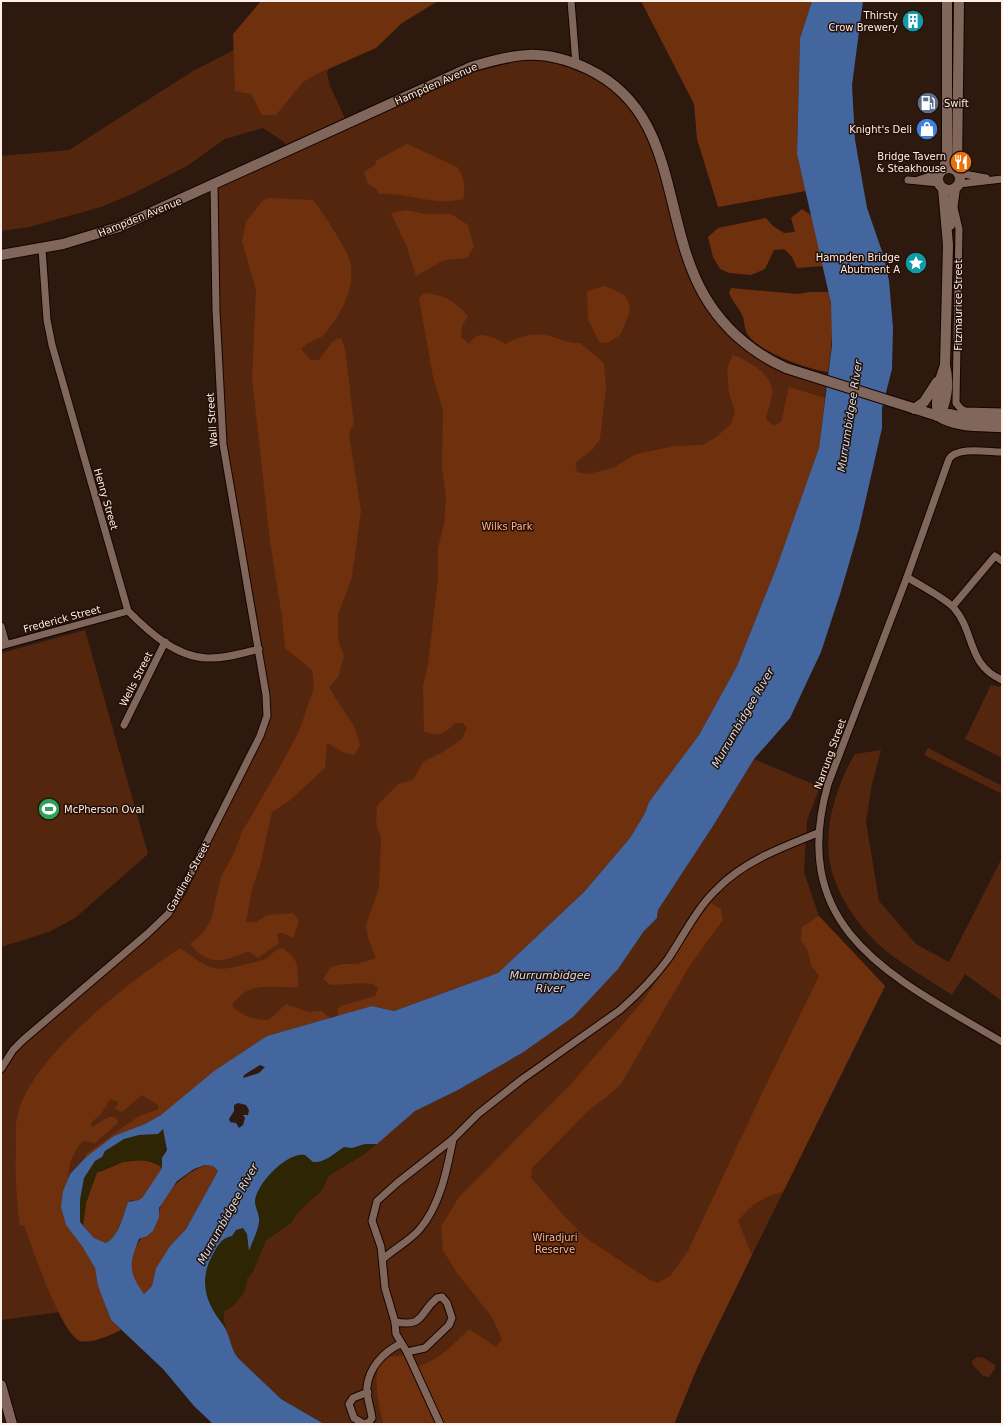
<svg xmlns="http://www.w3.org/2000/svg" width="1003" height="1425" font-family="'DejaVu Sans',sans-serif">
	<style>
		.green { fill: #55260e }
		.forest { fill: #6f300e }
		.sand { fill: #2e2504 }
		.water { fill: #43669f; fill-rule: evenodd }
		.lines { fill: none; stroke-linecap: round; stroke-linejoin: round }
		.street-casing { stroke: #150400; stroke-width: 9 }
		.secondary-casing { stroke: #150400; stroke-width: 12 }
		.street { stroke: #81675b; stroke-width: 7 }
		.secondary { stroke: #81675b; stroke-width: 10 }
		.labels { text-anchor: middle; dominant-baseline: central; stroke-width: 3; stroke-linejoin: round; paint-order: stroke }
		.poi-label { font-size: 10px; fill: #ffefe8; stroke: #241006; text-anchor: end }
		.street-label { font-size: 10px; fill: #ffefe8; stroke: #241006 }
		.park-label { font-size: 10px; fill: #ffb18d; stroke: #241006 }
		.water-label { font-size: 11px; font-style: italic; fill: #d2ddee; stroke: #241006 }
	</style>
	<rect width="100%" height="100%" fill="#2e190f"/>
	<!-- green -->
	<g class="green">
		<path d="M 352,1 L 327,73 L 330,86 L 344,116 L 346,124 L 454,74 L 534,55 L 598,74 L 645,121 L 698,282 L 730,330 L 799,373 L 800,378 L 826,385 L 819,448 L 777,566 L 372,1006 L 267,1036 L 161,1115 L 86,1157 L 70,1174 L 68,1177 L 106,1306 L 1,1320 L 1,1069 L 13,1050 L 168,914 L 267,716 L 225,466 L 214,185 L 288,151 L 284,142 L 263,128 L 225,139 L 187,166 L 132,194 L 101,207 L 29,227 L 1,231 L 1,156 L 69,150 L 193,71 L 261,36 Z"/>
		<path d="M 85,630 L 148,854 L 75,918 L 49,932 L 1,947 L 1,653 Z"/>
		<path d="M 991,685 L 1002,687 L 1002,758 L 965,739 Z"/>
		<path d="M 928,748 L 1002,786 L 1002,794 L 924,755 Z"/>
		<path d="M 881,750 L 872,784 L 866,822 L 879,901 L 916,944 L 949,962 L 1002,858 L 1002,1001 L 965,974 L 952,995 C 931,981 907,967 886,951 C 859,928 833,892 829,856 C 825,822 838,782 855,754 Z"/>
		<path d="M 754,759 L 820,787 L 807,820 L 804,872 L 819,916 L 885,986 L 712,1336 L 697,1368 L 674,1424 L 324,1424 L 281,1399 L 238,1358 L 232,1351 L 228,1340 L 223,1319 L 224,1311 C 236,1306 247,1291 247,1278 L 252,1273 L 266,1240 L 291,1223 L 298,1212 L 322,1190 L 328,1176 L 363,1155 L 415,1111 L 458,1090 L 522,1053 L 618,969 L 644,931 L 657,918 L 658,910 L 713,826 Z"/>
		<path d="M 977,1357 L 984,1358 L 995,1365 L 995,1369 L 989,1377 L 983,1376 L 972,1364 L 972,1361 Z"/>
	</g>
	<!-- forest -->
	<g class="forest">
		<path d="M 261,1 L 438,1 L 402,23 L 376,48 L 317,74 L 303,82 L 276,115 L 262,115 L 251,94 L 235,91 L 233,34 Z"/>
		<path d="M 641,1 L 812,1 L 800,38 L 797,154 L 806,191 L 718,207 L 697,139 L 694,104 Z"/>
		<path d="M 407,144 L 457,167 C 464,176 466,188 463,199 C 434,207 408,192 379,194 L 377,189 L 368,184 L 364,172 L 375,165 L 377,160 Z"/>
		<path d="M 269,198 L 313,200 C 322,212 350,252 351,266 C 354,292 340,316 324,335 C 319,340 309,340 301,349 L 311,360 L 319,360 L 333,341 L 341,338 L 345,349 L 354,423 L 349,433 L 361,511 L 352,577 L 338,615 L 338,640 L 344,656 L 338,677 L 329,688 L 354,726 L 360,745 L 354,756 L 341,751 L 327,743 L 325,768 L 289,801 L 272,812 L 260,866 L 252,889 L 246,922 L 256,922 L 268,915 L 293,913 L 299,921 L 293,938 L 282,933 L 277,933 L 279,943 L 258,958 L 248,951 C 225,962 208,967 190,944 L 202,934 L 211,920 L 221,877 L 234,853 L 242,832 L 282,763 L 299,731 L 314,688 L 312,670 L 285,648 L 282,617 L 270,541 L 252,378 L 256,290 L 242,241 L 246,222 L 262,201 Z"/>
		<path d="M 802,209 L 811,215 L 823,266 L 797,268 L 792,257 L 784,249 L 774,250 L 765,269 L 751,275 L 729,273 L 720,269 L 713,257 L 708,237 L 718,228 L 766,218 L 773,226 L 784,233 L 795,232 L 791,218 Z"/>
		<path d="M 406,210 L 425,214 L 451,214 L 468,225 L 474,247 L 467,258 L 444,260 L 416,276 L 407,247 L 391,213 Z"/>
		<path d="M 605,286 L 625,295 L 629,303 L 630,312 L 620,335 L 608,343 L 599,342 L 588,319 L 587,291 Z"/>
		<path d="M 731,288 L 798,294 L 809,292 L 829,292 C 834,318 832,346 828,372 C 807,369 761,353 748,335 C 744,329 745,324 743,317 C 740,309 732,301 729,293 Z"/>
		<path d="M 424,293 C 442,294 456,301 468,316 L 462,326 L 461,337 L 469,344 C 472,340 475,336 480,335 C 487,335 500,339 505,344 C 519,337 534,332 550,336 C 560,339 569,344 580,343 L 604,363 L 606,389 L 600,439 L 593,449 L 575,463 L 577,472 L 588,474 L 613,468 L 636,454 L 675,446 L 702,445 L 715,438 L 731,424 L 735,411 L 729,393 L 727,368 L 733,355 C 746,360 770,372 772,389 C 773,397 768,410 766,419 L 774,426 L 781,422 L 789,387 L 825,398 L 819,448 L 777,566 L 737,666 L 699,735 L 649,802 L 645,813 L 630,838 L 584,892 L 498,973 L 394,1011 L 372,1006 L 338,1016 L 337,1009 L 341,1006 L 375,996 L 378,988 L 373,984 L 364,983 L 331,985 L 323,979 L 331,967 L 344,964 L 357,964 L 376,958 L 368,938 L 366,925 L 379,888 L 381,838 L 376,823 L 377,806 L 398,784 L 413,780 L 423,762 L 443,752 L 462,739 L 467,728 L 463,723 L 455,723 C 445,734 438,738 424,731 L 423,686 L 428,664 L 438,578 L 438,548 L 444,524 L 446,498 L 442,466 L 443,410 L 433,377 L 419,298 Z"/>
		<path d="M 710,903 L 721,909 L 723,920 L 690,965 L 621,1084 L 608,1096 L 590,1109 L 532,1168 L 531,1178 L 566,1218 L 586,1238 L 648,1279 L 658,1283 L 670,1276 L 688,1251 L 765,1087 L 819,976 L 811,965 L 808,951 L 801,940 L 802,927 L 819,916 L 885,986 L 783,1192 C 762,1197 752,1204 738,1221 L 752,1255 L 697,1368 L 674,1424 L 383,1424 C 380,1407 368,1368 387,1358 C 394,1355 406,1356 413,1355 L 418,1366 C 438,1361 454,1344 469,1329 L 496,1347 L 502,1339 L 492,1317 L 457,1273 L 443,1250 L 441,1227 L 459,1197 L 570,1085 L 643,1001 Z"/>
		<path d="M 180,948 C 209,968 211,974 247,964 C 252,962 260,962 265,959 C 273,955 271,951 282,948 C 300,959 298,968 298,987 C 273,989 248,979 232,1006 C 243,1016 253,1020 269,1020 L 286,1004 L 308,1012 L 322,1011 L 330,1018 L 267,1036 L 214,1071 L 161,1115 L 145,1124 L 114,1136 L 86,1157 L 86,1154 C 103,1143 118,1130 135,1119 C 141,1114 151,1113 158,1109 L 158,1105 L 142,1095 L 122,1112 L 115,1109 L 119,1102 L 110,1099 L 102,1113 L 91,1123 L 92,1127 L 109,1117 L 116,1117 L 118,1123 L 95,1143 L 84,1141 L 79,1145 L 70,1162 L 68,1177 L 63,1191 L 82,1246 L 95,1268 L 98,1286 L 111,1320 L 121,1330 C 111,1335 91,1344 80,1341 C 61,1334 32,1247 24,1225 L 20,1226 C 16,1200 15,1175 16,1148 C 16,1138 15,1127 17,1118 C 27,1059 132,980 180,948 Z"/>
		<path d="M 143,1160 L 156,1162 L 162,1168 C 158,1175 146,1196 140,1200 C 135,1202 132,1199 128,1202 C 123,1216 119,1235 106,1243 L 94,1238 L 83,1225 L 86,1203 L 97,1172 L 102,1171 L 123,1162 Z"/>
		<path d="M 206,1165 L 213,1166 L 218,1171 L 186,1229 L 170,1246 L 156,1268 L 152,1286 L 144,1294 C 139,1288 133,1280 131,1272 C 127,1251 147,1231 159,1217 C 158,1195 186,1172 206,1165 Z"/>
	</g>
	<!-- sand -->
	<g class="sand">
		<path d="M 163,1129 C 170,1145 163,1153 162,1168 C 149,1157 126,1159 111,1166 C 106,1169 103,1171 97,1172 L 86,1203 L 83,1225 L 80,1222 L 80,1200 L 84,1178 L 95,1161 L 102,1157 L 105,1151 L 124,1139 L 139,1135 L 158,1134 Z"/>
		<path d="M 365,1144 L 377,1144 L 363,1155 L 328,1176 L 322,1190 L 298,1212 L 291,1223 L 266,1240 L 252,1273 L 247,1278 C 247,1292 237,1305 224,1311 L 224,1319 L 226,1329 C 214,1313 197,1288 206,1266 C 208,1261 211,1256 214,1252 C 219,1244 222,1238 232,1236 L 236,1230 L 243,1228 L 247,1234 L 249,1249 C 252,1242 260,1228 259,1220 C 259,1213 254,1206 256,1199 C 260,1181 286,1152 305,1155 L 313,1162 L 331,1157 L 344,1147 L 352,1148 Z"/>
	</g>
	<!-- water -->
	<path class="water" d="M 812,1 L 863,1 L 852,85 L 855,140 L 867,208 L 884,257 L 889,281 L 893,328 L 892,369 L 882,408 L 882,428 L 859,529 L 841,591 L 821,652 L 790,718 L 754,759 L 713,826 L 658,910 L 657,918 L 644,931 L 618,969 L 573,1017 L 522,1053 L 458,1090 L 415,1111 L 377,1144 L 365,1144 L 352,1148 L 344,1147 C 335,1153 325,1163 313,1162 L 305,1155 C 287,1152 257,1183 255,1201 C 255,1208 260,1215 259,1222 C 258,1231 252,1242 249,1251 L 247,1234 L 243,1228 L 236,1230 L 232,1236 C 221,1238 218,1245 213,1254 C 201,1275 203,1295 216,1315 C 219,1320 224,1325 226,1330 C 231,1341 231,1349 238,1358 L 281,1399 L 324,1424 L 213,1424 L 194,1406 L 163,1369 L 111,1320 L 98,1286 L 95,1268 L 82,1246 L 66,1225 L 61,1207 L 63,1191 L 70,1174 L 86,1157 L 114,1136 L 145,1124 L 161,1115 L 214,1071 L 267,1036 L 372,1006 L 394,1011 L 498,973 L 584,892 L 630,838 L 645,813 L 649,802 L 699,735 L 737,666 L 777,566 L 819,448 L 832,345 L 831,303 L 797,154 L 800,38 ZM 260,1065 L 265,1067 L 259,1073 L 243,1078 L 244,1075 ZM 238,1103 L 246,1105 L 249,1110 L 248,1115 L 243,1115 L 245,1118 L 243,1125 L 239,1128 L 236,1123 L 230,1122 L 229,1119 L 234,1111 L 234,1105 ZM 163,1129 L 167,1150 L 162,1158 L 162,1168 L 143,1197 L 139,1200 L 128,1202 C 123,1216 119,1236 106,1243 L 94,1238 L 80,1222 L 80,1200 L 84,1178 L 95,1161 L 102,1157 L 105,1151 L 124,1139 L 139,1135 L 158,1134 ZM 205,1165 L 213,1166 L 218,1171 L 186,1229 L 170,1246 L 156,1268 L 152,1286 L 144,1294 C 128,1272 129,1264 139,1239 L 147,1236 L 153,1231 L 159,1217 L 159,1208 L 177,1181 L 194,1169 Z"/>
	<g class="lines">
		<!-- street casing -->
		<g class="street-casing">
			<g id="street">
				<path d="M 571,1 L 576,64"/>
				<path d="M 958,173 L 986,178"/>
				<path d="M 908,180 L 939,183"/>
				<path d="M 918,180 L 939,173"/>
				<path d="M 959,184 L 1002,179"/>
				<path d="M 954,208 L 959,229 L 956,403 L 961,409 L 965,411 L 1002,412"/>
				<path d="M 42,249 L 47,320 L 52,345 L 128,611 C 149,632 176,657 207,658 C 224,659 243,653 259,649"/>
				<path d="M 1002,452 C 988,452 957,446 949,459 L 907,577 L 828,784 C 786,932 895,978 1002,1042"/>
				<path d="M 907,577 C 919,585 945,598 954,608 C 975,632 967,665 1002,680"/>
				<path d="M 953,606 L 995,556 L 1002,561"/>
				<path d="M 1,626 L 6,644"/>
				<path d="M 1,646 L 128,611"/>
				<path d="M 124,725 L 165,642"/>
				<path d="M 1,1069 L 13,1050 L 23,1040 L 147,934 L 168,914 L 183,889 L 260,736 L 267,716 L 266,695 L 223,444 L 216,310 L 214,185"/>
				<path d="M 383,1259 C 394,1249 409,1241 419,1230 C 440,1206 447,1170 453,1139"/>
				<path d="M 395,1322 C 425,1327 418,1314 437,1298 L 442,1297 L 447,1303 L 452,1318 L 449,1325 L 425,1348 L 407,1352"/>
				<path d="M 368,1392 L 353,1398 L 349,1404 L 354,1418 L 364,1424 L 369,1422 L 372,1418 C 371,1409 366,1396 367,1387 C 369,1367 384,1352 400,1344"/>
				<path d="M 440,1424 L 407,1352 L 396,1334 L 395,1322 L 385,1288 L 381,1247 L 372,1221 L 377,1201 L 397,1183 L 453,1139 L 478,1114 L 521,1080 L 620,1010 C 637,995 654,978 668,959 C 684,935 696,909 717,889 C 744,861 783,847 818,833"/>
			</g>
		</g>
		<!-- secondary casing -->
		<g class="secondary-casing">
			<g id="secondary">
				<circle cx="949" cy="179" r="11"/>
				<path d="M 944,169 L 947,154 L 947,1"/>
				<path d="M 957,171 L 959,1"/>
				<path d="M 950,225 L 955,188"/>
				<path d="M 1,255 L 63,244 L 119,227 L 471,67 C 516,53 543,48 588,69 C 680,113 660,218 704,295 C 723,328 751,352 786,368 L 938,416 C 957,428 980,426 1002,427"/>
				<path d="M 914,409 L 924,402 L 937,382"/>
				<path d="M 938,416 C 948,403 949,381 945,365 L 948,245 L 943,188"/>
				<path d="M 938,416 L 949,414 L 968,418 L 1002,419"/>
				<path d="M 938,416 C 935,400 939,380 945,365"/>
				<path d="M 1,1385 L 12,1424"/>
			</g>
		</g>
		<!-- street -->
		<use href="#street" class="street"/>
		<!-- secondary -->
		<use href="#secondary" class="secondary"/>
	</g>
	<!-- icons -->
	<defs>
		<g id="building-disc" transform="scale(1.15)"><circle r="9.5" fill="#0f9aa8" stroke="#241006"/><path d="M-4-6H4V6H1V3H-1V6H-4ZM-2.5-4.3h1.7v1.8h-1.7ZM.8-4.3h1.7v1.8H.8ZM-2.5-1h1.7V.8h-1.7ZM.8-1h1.7V.8H.8Z" fill="#fff"/></g>
		<g id="fuel-disc" transform="scale(1.15)"><circle r="9.5" fill="#5c6f8a" stroke="#241006"/><path d="M-5.5-6h7V0h2V4h1.3V-2.5L3-4.5l.8-.8L6-3V5H2.5V1h-1V6h-7ZM-4.2-4.7v3.2H.2V-4.7Z" fill="#fff"/></g>
		<g id="shop-disc" transform="scale(1.15)"><circle r="9.5" fill="#3f7fe0" stroke="#241006"/><path d="M-5-2.5h2.3a2.7 3.5 0 0 1 5.4 0H5L5.5 6h-11ZM-1.5-2.5h3a1.5 2.3 0 0 0-3 0Z" fill="#fff"/></g>
		<g id="restaurant-disc" transform="scale(1.15)"><circle r="9.5" fill="#e8710a" stroke="#241006"/><path d="M-5-6h1v4h1v-4h1v4h1v-4h1v5L-1.5 .5V6h-2V.5L-5-1ZM5-6V6H3V1.5H1.5Q1.5-4 5-6Z" fill="#fff"/></g>
		<g id="sight-disc" transform="scale(1.15)"><circle r="9.5" fill="#0f9aa8" stroke="#241006"/><path d="M0-6L1.8-2.2L6-1.7L2.9 1.2L3.7 5.4L0 3.3L-3.7 5.4L-2.9 1.2L-6-1.7L-1.8-2.2Z" fill="#fff"/></g>
		<g id="stadium-disc" transform="scale(1.15)"><circle r="9.5" fill="#2e9e5b" stroke="#241006"/><path d="M0-5a6.5 5 0 1 0 0 10a6.5 5 0 1 0 0-10ZM-3.5-1.8h7v3.6h-7Z" fill="#fff"/></g>
	</defs>
	<g fill-rule="evenodd">
		<use href="#building-disc" x="913" y="21"/>
		<use href="#fuel-disc" x="928" y="103"/>
		<use href="#shop-disc" x="927" y="129"/>
		<use href="#restaurant-disc" x="961" y="162"/>
		<use href="#sight-disc" x="916" y="263"/>
		<use href="#stadium-disc" x="49" y="809"/>
	</g>
	<g class="labels">
		<!-- poi labels -->
		<g class="poi-label">
			<text x="898" y="15">Thirsty<tspan x="898" dy="12">Crow Brewery</tspan></text>
			<text x="944" y="103" text-anchor="start">Swift</text>
			<text x="912" y="129">Knight's Deli</text>
			<text x="946" y="156">Bridge Tavern<tspan x="946" dy="12">&amp; Steakhouse</tspan></text>
			<text x="900" y="257">Hampden Bridge<tspan x="900" dy="12">Abutment A</tspan></text>
			<text x="64" y="809" text-anchor="start">McPherson Oval</text>
		</g>
		<!-- street labels -->
		<g class="street-label">
			<text transform="translate(436 84) rotate(-24)">Hampden Avenue</text>
			<text transform="translate(140 217) rotate(-22)">Hampden Avenue</text>
			<text transform="translate(958 305) rotate(-90)">Fitzmaurice Street</text>
			<text transform="translate(212 420) rotate(-94)">Wall Street</text>
			<text transform="translate(106 499) rotate(74)">Henry Street</text>
			<text transform="translate(62 619) rotate(-15)">Frederick Street</text>
			<text transform="translate(136 679) rotate(-63)">Wells Street</text>
			<text transform="translate(830 754) rotate(-70)">Narrung Street</text>
			<text transform="translate(188 877) rotate(-61)">Gardiner Street</text>
		</g>
		<!-- park labels -->
		<g class="park-label">
			<text x="507" y="526">Wilks Park</text>
			<text x="555" y="1237">Wiradjuri<tspan x="555" dy="12">Reserve</tspan></text>
		</g>
		<!-- water labels -->
		<g class="water-label">
			<text transform="translate(850 416) rotate(-81)">Murrumbidgee River</text>
			<text transform="translate(743 718) rotate(-60)">Murrumbidgee River</text>
			<text x="550" y="975">Murrumbidgee<tspan x="550" dy="13">River</tspan></text>
			<text transform="translate(228 1214) rotate(-61)">Murrumbidgee River</text>
		</g>
	</g>
	<!-- border -->
	<rect width="1003" height="1425" fill="none" stroke="#ffefe8" stroke-width="4"/>
</svg>
